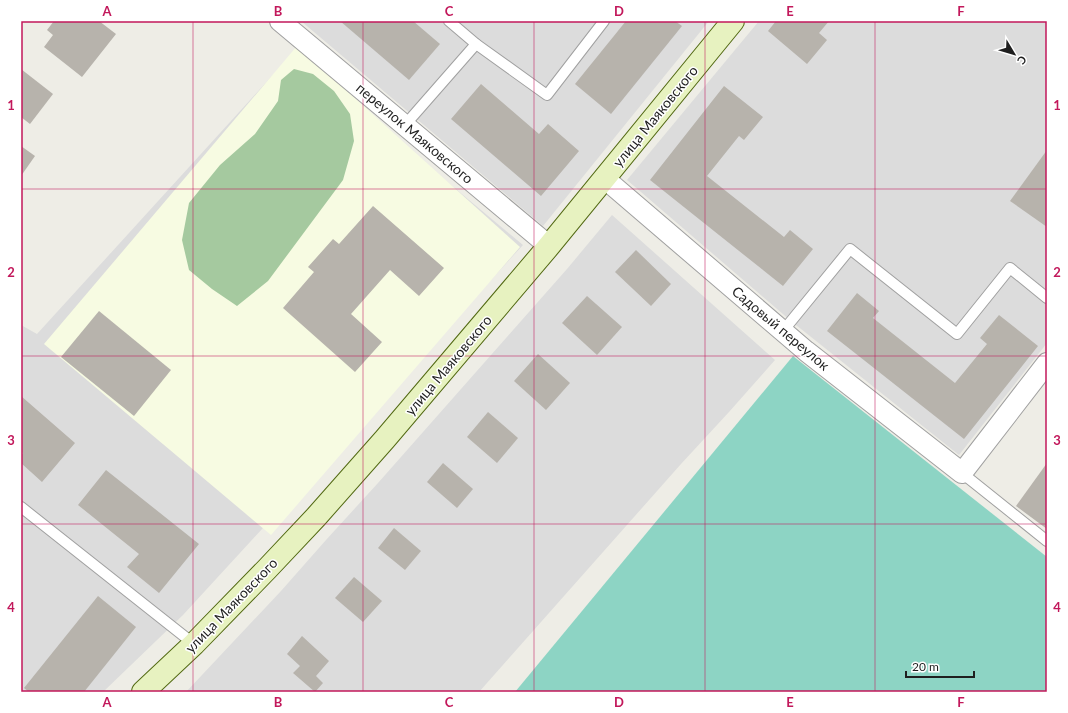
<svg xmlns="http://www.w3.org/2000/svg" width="1068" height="713" font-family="Lato,sans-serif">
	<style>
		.residential { fill: #dcdcdc }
		.education { fill: #f7fbe2 }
		.forest { fill: #a5c99f }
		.pitch { fill: #8dd4c4 }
		.building { fill: #b7b3ac }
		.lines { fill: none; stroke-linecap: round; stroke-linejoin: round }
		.lane-casing { stroke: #a0a0a0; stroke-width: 12 }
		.street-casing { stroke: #a0a0a0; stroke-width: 22 }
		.secondary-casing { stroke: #526912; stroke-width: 24 }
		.lane { stroke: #fff; stroke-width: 10 }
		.street { stroke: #fff; stroke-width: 20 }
		.secondary { stroke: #e7f2c0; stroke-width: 22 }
		.grid { fill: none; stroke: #c2185b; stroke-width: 1; stroke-opacity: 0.55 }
		.labels { text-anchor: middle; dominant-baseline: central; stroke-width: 3; stroke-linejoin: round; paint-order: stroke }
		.street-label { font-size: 14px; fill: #1f1f1f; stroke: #fff }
		.neatline { fill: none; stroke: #c2185b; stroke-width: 1.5 }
		.grid-label { font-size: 13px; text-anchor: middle; font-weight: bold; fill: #c2185b }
	</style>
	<rect width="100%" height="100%" fill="#eeede6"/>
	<!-- residential -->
	<g class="residential">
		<path d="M 301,21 L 709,21 L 543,226 Z"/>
		<path d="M 759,21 L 1047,21 L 1047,343 L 959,455 L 791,321 L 627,180 Z"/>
		<path d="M 293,53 L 523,245 L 183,615 L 103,692 L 21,692 L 21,325 L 37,334 Z"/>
		<path d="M 612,215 L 775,360 L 729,412 L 681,464 L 479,692 L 186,692 L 281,591 L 326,540 L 378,483 L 567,269 Z"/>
	</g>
	<!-- education -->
	<path class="education" d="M 297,46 L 520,247 L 271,535 L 44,344 Z"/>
	<!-- forest -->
	<path class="forest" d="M 294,69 L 313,74 L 334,91 L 350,114 L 354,141 L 343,180 L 268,281 L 237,306 L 212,289 L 189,270 L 182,240 L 189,203 L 220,165 L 255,134 L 278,101 L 281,80 Z"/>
	<!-- pitch -->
	<path class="pitch" d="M 793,356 L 1047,557 L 1047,692 L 515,692 Z"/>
	<!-- building -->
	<g class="building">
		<path d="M 54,21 L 99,21 L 116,34 L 82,77 L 44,47 L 53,35 L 47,30 Z"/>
		<path d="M 340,21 L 413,21 L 440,44 L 409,80 Z"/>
		<path d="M 626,21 L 675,21 L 682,26 L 611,114 L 575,84 Z"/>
		<path d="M 776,21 L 829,21 L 819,33 L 827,40 L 807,64 L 768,31 Z"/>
		<path d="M 21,69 L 53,94 L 30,124 L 21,117 Z"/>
		<path d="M 481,84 L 539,134 L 548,124 L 579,151 L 541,196 L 451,119 Z"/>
		<path d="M 724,86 L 763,117 L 744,140 L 739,136 L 707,176 L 784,237 L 790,230 L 813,249 L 783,286 L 650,180 Z"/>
		<path d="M 21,146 L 35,156 L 21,176 Z"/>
		<path d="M 1047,150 L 1047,227 L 1010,201 Z"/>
		<path d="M 373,206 L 444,268 L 419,296 L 390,270 L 351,314 L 382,342 L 355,372 L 283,308 L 314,272 L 308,267 L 333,239 L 339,244 Z"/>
		<path d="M 636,250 L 671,284 L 651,306 L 615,272 Z"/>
		<path d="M 857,293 L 879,311 L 873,318 L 955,383 L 987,344 L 980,338 L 999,315 L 1038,346 L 964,439 L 827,331 Z"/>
		<path d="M 587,296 L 622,327 L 597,355 L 562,323 Z"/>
		<path d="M 99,311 L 171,370 L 134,416 L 61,357 Z"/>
		<path d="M 538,354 L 570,383 L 546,410 L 514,381 Z"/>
		<path d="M 21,396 L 75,443 L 42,482 L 21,463 L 21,455 L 23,453 L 21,452 Z"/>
		<path d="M 488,412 L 518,438 L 497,463 L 467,437 Z"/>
		<path d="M 443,463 L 473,489 L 457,508 L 427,482 Z"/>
		<path d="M 1047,463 L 1047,529 L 1016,506 Z"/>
		<path d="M 106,470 L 199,544 L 159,593 L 127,567 L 139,554 L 78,505 Z"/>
		<path d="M 394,528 L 421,551 L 405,570 L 378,548 Z"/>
		<path d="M 354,577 L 382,601 L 363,622 L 335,598 Z"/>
		<path d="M 98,596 L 136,627 L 84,692 L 29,692 L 24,688 Z"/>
		<path d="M 302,636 L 329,661 L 316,676 L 323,683 L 315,692 L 293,673 L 300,666 L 287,654 Z"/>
	</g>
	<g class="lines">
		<!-- lane casing -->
		<g class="lane-casing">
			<g id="lane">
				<path d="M 476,44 L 547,95 L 604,21"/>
				<path d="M 405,125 L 476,44 L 449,21"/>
				<path d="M 783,331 L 850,249 L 957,334 L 1010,268 L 1047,298"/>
				<path d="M 962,473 L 1047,541"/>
				<path d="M 21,507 L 194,644"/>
			</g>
		</g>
		<!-- street casing -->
		<g class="street-casing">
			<g id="street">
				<path d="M 280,21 L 549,246"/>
				<path d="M 604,178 L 806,351 L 962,473 L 1047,363"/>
			</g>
		</g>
		<!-- secondary casing -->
		<g class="secondary-casing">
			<path id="secondary" d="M 143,692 L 194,644 L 267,569 L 316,517 L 385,439 L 549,246 L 733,21"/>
		</g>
		<!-- lane -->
		<use href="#lane" class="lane"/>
		<!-- street -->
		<use href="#street" class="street"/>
		<!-- secondary -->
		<use href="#secondary" class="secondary"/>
	</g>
	<!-- grid -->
	<path class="grid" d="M 193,21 L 193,692M 363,21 L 363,692M 534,21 L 534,692M 705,21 L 705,692M 875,21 L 875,692M 21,189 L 1047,189M 21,356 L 1047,356M 21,524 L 1047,524"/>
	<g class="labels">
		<!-- street labels -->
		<g class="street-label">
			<text transform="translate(655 116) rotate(-51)">улица Маяковского</text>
			<text transform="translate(415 133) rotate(40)">переулок Маяковского</text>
			<text transform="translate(781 328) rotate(40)">Садовый переулок</text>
			<text transform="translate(448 365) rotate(-50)">улица Маяковского</text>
			<text transform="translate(231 605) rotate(-46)">улица Маяковского</text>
		</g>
	</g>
	<!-- border -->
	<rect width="1068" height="713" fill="none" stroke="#ffffff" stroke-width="44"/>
	<!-- north arrow -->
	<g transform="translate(1014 54) rotate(128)" stroke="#ffffff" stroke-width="3" paint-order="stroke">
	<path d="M0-3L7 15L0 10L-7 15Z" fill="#1f1f1f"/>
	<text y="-6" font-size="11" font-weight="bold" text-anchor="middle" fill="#1f1f1f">С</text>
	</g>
	<!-- scale -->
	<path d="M906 671v6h68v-6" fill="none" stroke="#1f1f1f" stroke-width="2"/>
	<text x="912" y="671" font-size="12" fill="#1f1f1f" stroke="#ffffff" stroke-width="3" paint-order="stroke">20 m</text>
	<rect x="22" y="22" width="1024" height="669" class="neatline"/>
	<g class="grid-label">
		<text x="107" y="16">A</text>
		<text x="278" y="16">B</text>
		<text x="449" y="16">C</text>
		<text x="619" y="16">D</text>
		<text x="790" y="16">E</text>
		<text x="961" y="16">F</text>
		<text x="11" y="110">1</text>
		<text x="1057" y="110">1</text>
		<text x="11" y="277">2</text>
		<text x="1057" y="277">2</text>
		<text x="11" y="445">3</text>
		<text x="1057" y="445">3</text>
		<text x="11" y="612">4</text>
		<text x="1057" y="612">4</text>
		<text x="107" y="707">A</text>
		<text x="278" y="707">B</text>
		<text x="449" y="707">C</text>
		<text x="619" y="707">D</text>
		<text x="790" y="707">E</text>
		<text x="961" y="707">F</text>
	</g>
</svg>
